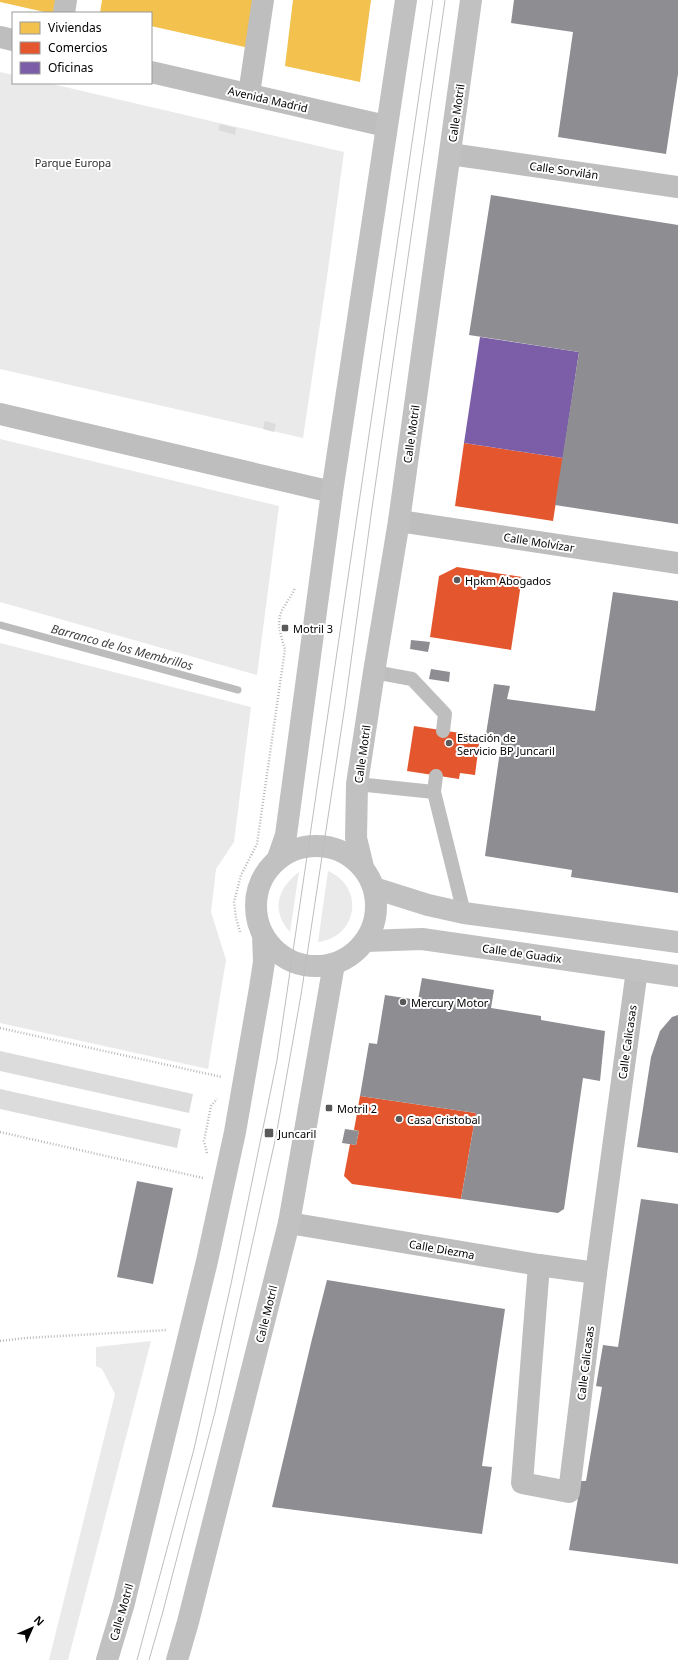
<svg xmlns="http://www.w3.org/2000/svg" width="678" height="1660" font-family="'Noto Sans',sans-serif">
	<style>
		.green { fill: #eaeaea }
		.homes { fill: #f2c14e }
		.shops { fill: #e4572e }
		.offices { fill: #7b5ea7 }
		.industry { fill: #8d8d92 }
		.lines { fill: none; stroke-linecap: round; stroke-linejoin: round }
		.stream { stroke: #bcbcbc; stroke-width: 7 }
		.building { fill: #dcdcdc }
		.path { stroke: #b8b8b8; stroke-width: 2.5; stroke-dasharray: 1 2; stroke-linecap: butt }
		.lane { stroke: #bebebe; stroke-width: 14 }
		.street { stroke: #bebebe; stroke-width: 22 }
		.secondary { stroke: #c1c1c1; stroke-width: 22 }
		.tram { stroke: #bdbdbd; stroke-width: 1 }
		.poi-dot { fill: #595959; stroke: #fff; stroke-width: 1.5 }
		.labels { text-anchor: middle; dominant-baseline: central; stroke-width: 4; stroke-linejoin: round; paint-order: stroke }
		.street-label { font-size: 11px; fill: #000; stroke: #fff }
		.park-label { font-size: 11px; fill: #2f2f2f; stroke: #fff }
		.poi-label { font-size: 11px; fill: #000; stroke: #fff; text-anchor: start }
		.water-label { font-size: 12px; font-style: italic; fill: #404040; stroke: #fff }
	</style>
	<rect width="100%" height="100%" fill="#fff"/>
	<!-- green -->
	<g class="green">
		<path d="M 0,72 L 13,75 L 13,83 L 48,83 L 344,152 L 326,284 L 303,438 L 0,369 Z"/>
		<path d="M 0,439 L 279,506 L 257,675 L 0,602 Z"/>
		<path d="M 0,643 L 251,707 L 234,842 L 216,869 L 211,912 L 226,960 L 208,1069 L 0,1023 Z"/>
		<path d="M 328,871 C 365,887 358,937 318,942 Z"/>
		<path d="M 299,872 L 290,932 C 270,910 278,888 299,872 Z"/>
		<path d="M 151,1341 L 68,1660 L 49,1660 L 115,1394 L 102,1369 L 96,1366 L 96,1347 Z"/>
	</g>
	<!-- homes -->
	<g class="homes">
		<path d="M 0,0 L 60,0 L 58,13 L 49,13 L 0,2 Z"/>
		<path d="M 102,0 L 255,0 L 249,48 L 151,26 L 151,13 L 100,13 Z"/>
		<path d="M 293,0 L 371,0 L 360,82 L 285,66 Z"/>
	</g>
	<!-- shops -->
	<g class="shops">
		<path d="M 464,443 L 563,458 L 553,521 L 455,506 Z"/>
		<path d="M 457,567 L 522,577 L 511,650 L 430,637 L 439,576 Z"/>
		<path d="M 414,726 L 480,736 L 475,775 L 460,773 L 459,779 L 407,771 Z"/>
		<path d="M 360,1096 L 476,1113 L 461,1199 L 352,1184 L 344,1176 L 350,1144 L 356,1145 L 359,1131 L 354,1130 Z"/>
	</g>
	<!-- offices -->
	<path class="offices" d="M 480,337 L 579,352 L 563,458 L 464,443 Z"/>
	<!-- industry -->
	<g class="industry">
		<path d="M 514,0 L 678,0 L 678,74 L 666,154 L 558,137 L 573,32 L 511,23 Z"/>
		<path d="M 491,195 L 678,225 L 678,524 L 555,505 L 579,352 L 469,335 Z"/>
		<path d="M 613,592 L 678,601 L 678,893 L 571,877 L 572,870 L 485,856 L 502,737 L 486,734 L 494,684 L 510,686 L 507,699 L 595,711 Z"/>
		<path d="M 411,640 L 430,642 L 428,652 L 410,649 Z"/>
		<path d="M 431,669 L 450,672 L 449,682 L 429,679 Z"/>
		<path d="M 422,978 L 494,990 L 491,1008 L 541,1016 L 541,1020 L 605,1031 L 600,1081 L 583,1078 L 564,1209 L 558,1213 L 461,1199 L 476,1113 L 360,1096 L 369,1043 L 377,1044 L 385,995 L 418,1000 Z"/>
		<path d="M 678,1015 L 678,1153 L 637,1147 L 651,1057 L 660,1031 L 672,1017 Z"/>
		<path d="M 345,1129 L 359,1131 L 356,1145 L 342,1143 Z"/>
		<path d="M 137,1181 L 173,1188 L 153,1284 L 117,1277 Z"/>
		<path d="M 641,1199 L 678,1204 L 678,1564 L 569,1550 L 581,1481 L 586,1481 L 602,1387 L 596,1386 L 603,1345 L 618,1347 Z"/>
		<path d="M 327,1280 L 505,1309 L 482,1466 L 492,1467 L 482,1534 L 272,1507 L 312,1339 Z"/>
	</g>
	<g class="lines">
		<!-- stream -->
		<path class="stream" d="M 0,625 L 238,690"/>
	</g>
	<!-- building -->
	<g class="building">
		<path d="M 220,124 L 236,128 L 235,135 L 218,130 Z"/>
		<path d="M 265,421 L 276,424 L 274,432 L 263,429 Z"/>
		<path d="M 0,1051 L 193,1094 L 189,1113 L 0,1071 Z"/>
		<path d="M 0,1089 L 181,1129 L 177,1148 L 0,1109 Z"/>
	</g>
	<g class="lines">
		<!-- path -->
		<g class="path">
			<path d="M 240,932 L 236,918 L 234,902 L 241,875 L 257,844 L 285,649 C 281,636 275,620 284,607 C 288,600 292,595 295,588"/>
			<path d="M 0,1028 L 222,1077"/>
			<path d="M 0,1132 L 203,1178"/>
			<path d="M 207,1153 L 204,1141 L 211,1106 L 217,1099"/>
			<path d="M 0,1341 L 25,1338 L 167,1330"/>
		</g>
		<!-- lane -->
		<g class="lane">
			<path d="M 374,672 L 412,679 L 445,714 L 443,731"/>
			<path d="M 436,776 L 434,792 L 464,913"/>
			<path d="M 357,784 L 434,792"/>
		</g>
		<!-- street -->
		<g class="street">
			<path d="M 64,13 L 66,0"/>
			<path d="M 0,37 L 13,40"/>
			<path d="M 151,72 L 386,126"/>
			<path d="M 249,94 L 263,0"/>
			<path d="M 450,154 L 678,187"/>
			<path d="M 0,414 L 332,492"/>
			<path d="M 399,521 L 678,563"/>
			<path d="M 289,1223 L 539,1265 L 596,1273"/>
			<path d="M 539,1265 L 522,1483 L 569,1492 L 596,1273 L 637,970"/>
		</g>
		<!-- secondary -->
		<g class="secondary">
			<circle cx="316" cy="906" r="60"/>
			<path d="M 278,858 L 286,835 L 332,492 L 406,0"/>
			<path d="M 363,867 L 356,838 L 357,784 L 374,672 L 399,521 L 471,0"/>
			<path d="M 374,888 L 428,905 L 464,913 L 678,942"/>
			<path d="M 366,941 L 422,939 L 678,976"/>
			<path d="M 107,1660 L 124,1603 L 207,1261 L 235,1132 L 260,988 L 264,962 L 263,935"/>
			<path d="M 177,1660 L 188,1622 L 289,1223 L 334,964"/>
		</g>
		<!-- tram -->
		<g class="tram">
			<path d="M 137,1660 L 194,1449 L 231,1284 L 277,1060 L 433,0"/>
			<path d="M 149,1660 L 162,1615 L 215,1412 L 276,1136 L 301,995 L 345,705 L 372,508 L 445,0"/>
		</g>
	</g>
	<!-- markers -->
	<g class="poi-dot">
		<circle cx="457" cy="580" r="4"/>
		<rect x="281" y="624" width="8" height="8" rx="2"/>
		<circle cx="449" cy="743" r="4"/>
		<circle cx="403" cy="1002" r="4"/>
		<rect x="325" y="1104" width="8" height="8" rx="2"/>
		<circle cx="399" cy="1119" r="4"/>
		<rect x="264" y="1128" width="10" height="10" rx="2"/>
	</g>
	<g class="labels">
		<!-- street labels -->
		<g class="street-label">
			<text transform="translate(268 99) rotate(13)">Avenida Madrid</text>
			<text transform="translate(456 113) rotate(-82)">Calle Motril</text>
			<text transform="translate(564 170) rotate(8)">Calle Sorvilán</text>
			<text transform="translate(411 434) rotate(-82)">Calle Motril</text>
			<text transform="translate(539 542) rotate(9)">Calle Molvízar</text>
			<text transform="translate(362 754) rotate(-82)">Calle Motril</text>
			<text transform="translate(522 953) rotate(8)">Calle de Guadix</text>
			<text transform="translate(627 1042) rotate(-82)">Calle Calicasas</text>
			<text transform="translate(442 1249) rotate(10)">Calle Diezma</text>
			<text transform="translate(266 1314) rotate(-76)">Calle Motril</text>
			<text transform="translate(585 1363) rotate(-83)">Calle Calicasas</text>
			<text transform="translate(121 1612) rotate(-74)">Calle Motril</text>
		</g>
		<!-- park labels -->
		<g class="park-label">
			<text x="73" y="162">Parque Europa</text>
		</g>
		<!-- poi labels -->
		<g class="poi-label">
			<text x="465" y="580">Hpkm Abogados</text>
			<text x="293" y="628">Motril 3</text>
			<text x="457" y="737">Estación de<tspan x="457" dy="13">Servicio BP Juncaril</tspan></text>
			<text x="411" y="1002">Mercury Motor</text>
			<text x="337" y="1108">Motril 2</text>
			<text x="407" y="1119">Casa Cristobal</text>
			<text x="278" y="1133">Juncaril</text>
		</g>
		<!-- water labels -->
		<g class="water-label">
			<text transform="translate(122 647) rotate(15)">Barranco de los Membrillos</text>
		</g>
	</g>
	<!-- legend -->
	<rect x="12" y="12" width="140" height="72" fill="#ffffff" stroke="#999999"/>
	<rect x="20" y="22" width="20" height="12" fill="#f2c14e" stroke="#999999"/>
	<text x="48" y="32" font-size="12" fill="#000000">Viviendas</text>
	<rect x="20" y="42" width="20" height="12" fill="#e4572e" stroke="#999999"/>
	<text x="48" y="52" font-size="12" fill="#000000">Comercios</text>
	<rect x="20" y="62" width="20" height="12" fill="#7b5ea7" stroke="#999999"/>
	<text x="48" y="72" font-size="12" fill="#000000">Oficinas</text>
	<!-- north arrow -->
	<g transform="translate(32 1628) rotate(45)" stroke="#ffffff" stroke-width="3" paint-order="stroke">
	<path d="M0-3L7 15L0 10L-7 15Z" fill="#000000"/>
	<text y="-6" font-size="11" font-weight="bold" text-anchor="middle" fill="#000000">N</text>
	</g>
</svg>
